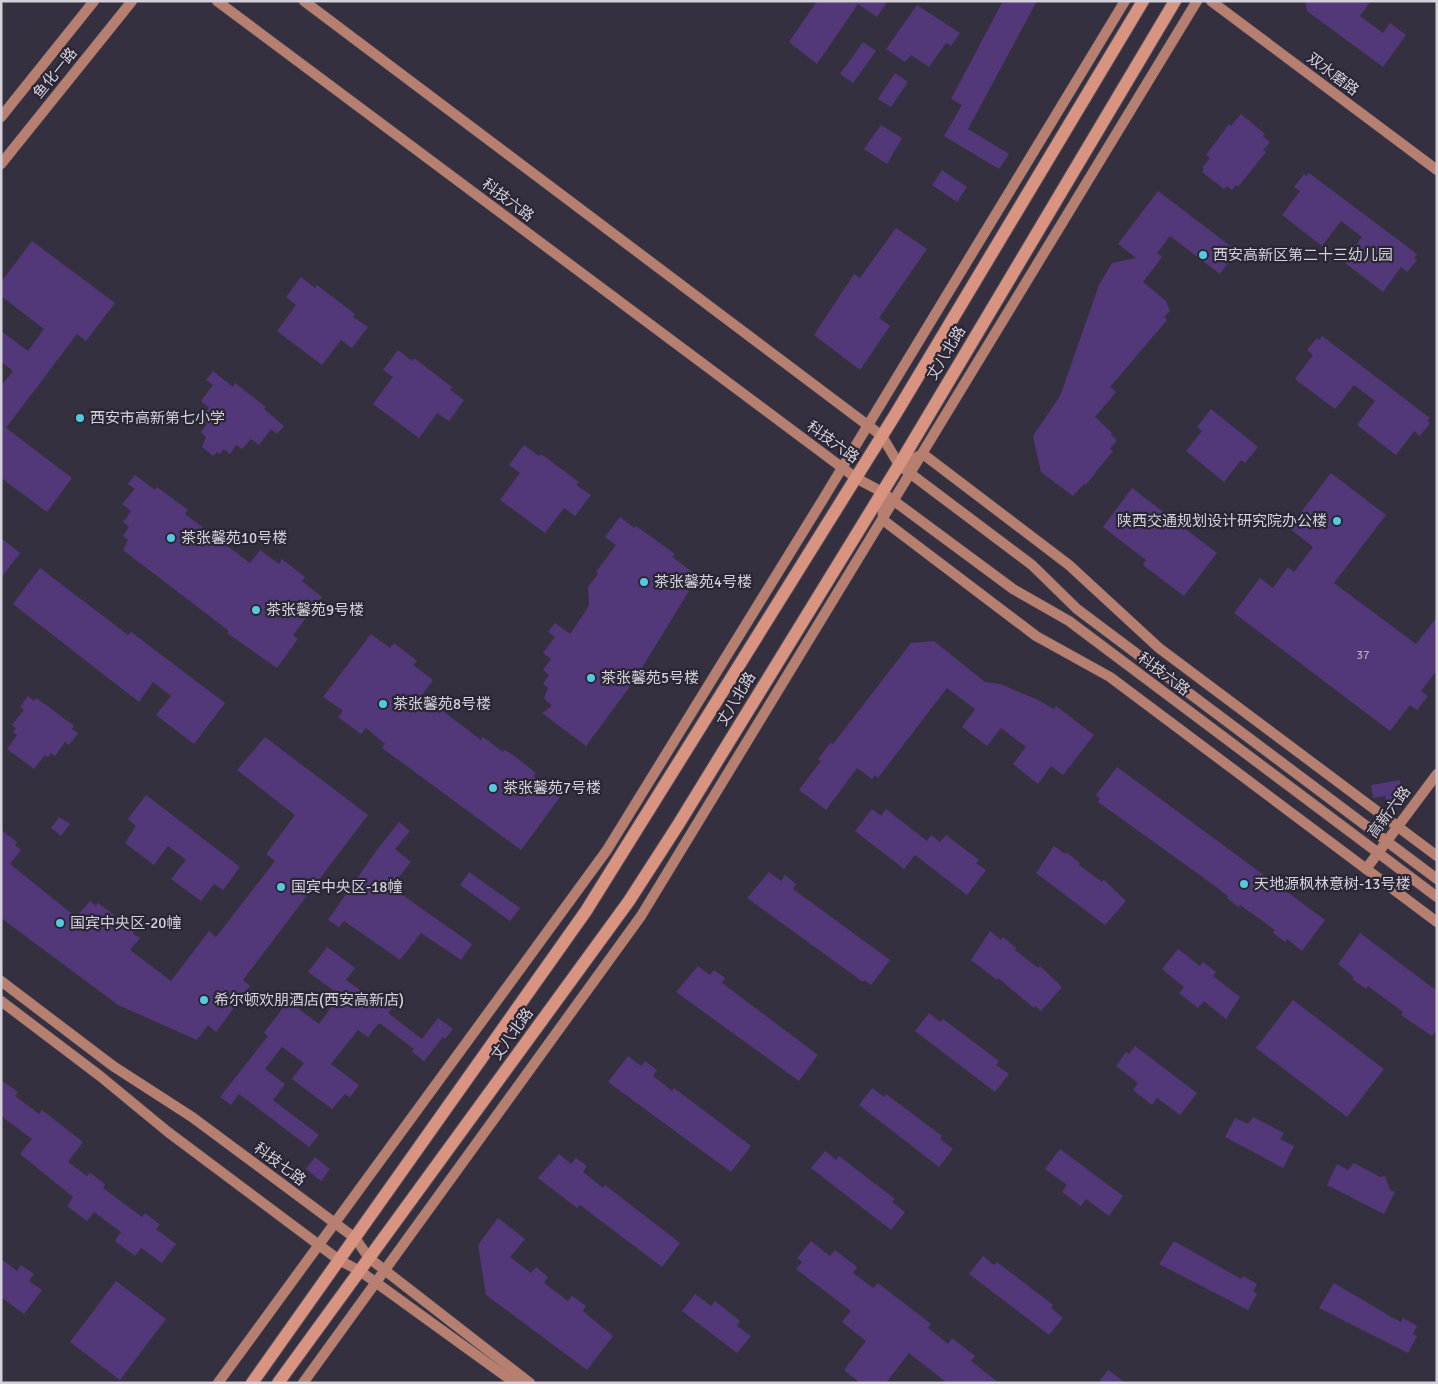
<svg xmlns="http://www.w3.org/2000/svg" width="1438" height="1384" font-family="Signika,'Noto Sans SC',sans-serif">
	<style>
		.building { fill: #523878 }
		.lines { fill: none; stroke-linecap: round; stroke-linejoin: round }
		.secondary-casing { stroke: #524d5b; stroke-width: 11 }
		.primary-casing { stroke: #524d5b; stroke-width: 14 }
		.secondary { stroke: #b67f70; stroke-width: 10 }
		.primary { stroke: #d99381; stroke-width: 12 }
		.poi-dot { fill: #55cade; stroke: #2b2635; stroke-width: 2 }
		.labels { text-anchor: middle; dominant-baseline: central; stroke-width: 4.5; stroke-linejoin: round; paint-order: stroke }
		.number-label { font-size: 12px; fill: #b4abc2 }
		.street-label { font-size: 15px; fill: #d4d1db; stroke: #2b2635 }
		.poi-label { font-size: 15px; fill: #d4d1db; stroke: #2b2635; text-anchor: start }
	</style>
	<rect width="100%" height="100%" fill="#35303f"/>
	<!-- building -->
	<g class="building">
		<path d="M 817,1 L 888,1 L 877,17 L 858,4 L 817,64 L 789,42 Z"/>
		<path d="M 1003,1 L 1037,1 L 968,129 L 1009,154 L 999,169 L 944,136 L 962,105 L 951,99 Z"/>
		<path d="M 1305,1 L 1371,1 L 1360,16 L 1383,33 L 1390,23 L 1406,35 L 1383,67 L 1307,11 Z"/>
		<path d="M 917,5 L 960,33 L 951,46 L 946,43 L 929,67 L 911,55 L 905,62 L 886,49 Z"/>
		<path d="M 863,42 L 876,51 L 853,83 L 840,74 Z"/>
		<path d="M 895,73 L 908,82 L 891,107 L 878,99 Z"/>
		<path d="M 1241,114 L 1265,134 L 1263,136 L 1270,142 L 1263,150 L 1266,152 L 1238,187 L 1236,185 L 1232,190 L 1227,186 L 1224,189 L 1202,172 L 1204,169 L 1202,168 L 1210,158 L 1206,155 L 1229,124 L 1231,126 Z"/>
		<path d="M 881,125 L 902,138 L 887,164 L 864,149 Z"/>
		<path d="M 942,170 L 967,187 L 957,202 L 932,185 Z"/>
		<path d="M 1309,173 L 1417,254 L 1414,258 L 1417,260 L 1407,272 L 1401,267 L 1383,292 L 1344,262 L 1362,237 L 1341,221 L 1322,246 L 1282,215 L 1300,191 L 1294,187 L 1304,174 L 1306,176 Z"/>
		<path d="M 1158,191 L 1237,251 L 1220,274 L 1170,236 L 1157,253 L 1162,257 L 1143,282 L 1166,301 L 1170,311 L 1164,317 L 1167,320 L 1110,387 L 1116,392 L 1095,417 L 1112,433 L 1111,435 L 1117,440 L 1110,449 L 1113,451 L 1103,463 L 1086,485 L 1084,484 L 1073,496 L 1041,472 L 1033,436 L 1060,396 L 1099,285 L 1112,263 L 1136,258 L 1118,244 Z"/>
		<path d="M 896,228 L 927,249 L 879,318 L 890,326 L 860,370 L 814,335 L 854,274 L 860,278 Z"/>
		<path d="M 32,241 L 115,303 L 86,341 L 77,334 L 6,428 L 72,478 L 47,512 L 1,478 L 1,386 L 13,371 L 1,362 L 1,331 L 28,351 L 44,329 L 1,296 L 1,282 Z"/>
		<path d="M 301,277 L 315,288 L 317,285 L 355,314 L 353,317 L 368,327 L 352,348 L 341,340 L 322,365 L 277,331 L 296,305 L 286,297 Z"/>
		<path d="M 1322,336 L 1430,418 L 1427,421 L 1430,423 L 1420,436 L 1414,431 L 1396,455 L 1357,425 L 1375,401 L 1354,385 L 1335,409 L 1295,379 L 1313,355 L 1307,350 L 1317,338 L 1319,340 Z"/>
		<path d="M 398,350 L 412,361 L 414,358 L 452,387 L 450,390 L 464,400 L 449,421 L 437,413 L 419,438 L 373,404 L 393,377 L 383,370 Z"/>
		<path d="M 213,371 L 233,387 L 235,383 L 266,407 L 264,409 L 284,426 L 277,434 L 271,429 L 259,445 L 251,439 L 242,449 L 236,445 L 230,454 L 224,449 L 220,454 L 217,452 L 213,456 L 202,447 L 206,437 L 201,432 L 207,424 L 201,419 L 209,408 L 201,401 L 213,385 L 206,380 Z"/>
		<path d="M 1211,409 L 1258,447 L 1245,463 L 1241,460 L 1224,482 L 1186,451 L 1202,431 L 1197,427 Z"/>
		<path d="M 524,445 L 539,456 L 541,454 L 579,482 L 576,485 L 591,495 L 575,516 L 564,508 L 545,533 L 500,500 L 520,473 L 509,465 Z"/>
		<path d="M 1331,473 L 1386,515 L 1334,583 L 1416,644 L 1437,617 L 1437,670 L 1421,691 L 1428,696 L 1417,710 L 1410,705 L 1390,731 L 1234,613 L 1260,578 L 1273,588 L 1288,567 L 1294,572 L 1313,547 L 1289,528 Z"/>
		<path d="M 135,475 L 155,490 L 157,487 L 188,510 L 185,514 L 250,563 L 260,550 L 279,564 L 282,559 L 305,577 L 302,581 L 322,597 L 293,635 L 298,639 L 277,668 L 227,633 L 229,631 L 123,550 L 128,540 L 123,536 L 129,527 L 123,522 L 131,511 L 122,504 L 135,489 L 128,484 Z"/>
		<path d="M 1132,488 L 1217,553 L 1184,596 L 1143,565 L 1146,560 L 1103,527 Z"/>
		<path d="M 620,517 L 634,528 L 636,526 L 675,554 L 672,557 L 698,576 L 634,681 L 586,746 L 542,713 L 552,706 L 544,698 L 548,688 L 543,684 L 549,675 L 543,670 L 551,659 L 543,653 L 555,637 L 548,632 L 555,623 L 570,634 L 585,612 L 589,605 L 588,587 L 598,574 L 596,572 L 616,545 L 605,537 Z"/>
		<path d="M 1,538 L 20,553 L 1,578 Z"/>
		<path d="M 40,568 L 128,635 L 131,632 L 225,703 L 194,744 L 156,715 L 171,696 L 153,682 L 139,702 L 13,604 Z"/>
		<path d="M 371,634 L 390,648 L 394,643 L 417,661 L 413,665 L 433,680 L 422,695 L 481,740 L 483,737 L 503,752 L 505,750 L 517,758 L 536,773 L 533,776 L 560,797 L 521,850 L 382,748 L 385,744 L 366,728 L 361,734 L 338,717 L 343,711 L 323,697 Z"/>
		<path d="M 934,641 L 985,682 L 1000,684 L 1036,699 L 1054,709 L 1056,706 L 1094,735 L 1063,775 L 1051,766 L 1038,784 L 1013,764 L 1026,747 L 1001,728 L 987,746 L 962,727 L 975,709 L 947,688 L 878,778 L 875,775 L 872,779 L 857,768 L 826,810 L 799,790 L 821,761 L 818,759 L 830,743 L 833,744 L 911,643 Z"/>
		<path d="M 28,696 L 34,701 L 36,698 L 50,708 L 74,726 L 72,729 L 78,733 L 69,745 L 65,742 L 55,756 L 51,753 L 48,757 L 45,755 L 34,769 L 7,749 L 17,735 L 13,732 L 16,728 L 12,725 L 24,710 L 20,707 Z"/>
		<path d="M 265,737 L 368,815 L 243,980 L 250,986 L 216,1032 L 208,1025 L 197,1040 L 118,1005 L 1,918 L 1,830 L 17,842 L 15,845 L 21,850 L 10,864 L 76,917 L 90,901 L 96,906 L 98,903 L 122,921 L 135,931 L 133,934 L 140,938 L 130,950 L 171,981 L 209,931 L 216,937 L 275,861 L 266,854 L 295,815 L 237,770 Z"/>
		<path d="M 1117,767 L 1325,920 L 1302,951 L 1287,939 L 1285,942 L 1273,933 L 1275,930 L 1240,905 L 1238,907 L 1227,898 L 1228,896 L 1204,878 L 1098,802 L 1100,799 L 1096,795 Z"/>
		<path d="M 1400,780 L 1403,798 L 1386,800 L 1385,796 L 1373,798 L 1371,785 Z"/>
		<path d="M 146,795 L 240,867 L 223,890 L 214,884 L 201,901 L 171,879 L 186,860 L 168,846 L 154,865 L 125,843 L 136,826 L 128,819 Z"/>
		<path d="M 872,809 L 881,816 L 886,809 L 927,841 L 931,835 L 940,842 L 946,835 L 979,860 L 976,863 L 986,870 L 967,895 L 915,855 L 904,869 L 855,831 Z"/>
		<path d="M 59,817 L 70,824 L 61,836 L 51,828 Z"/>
		<path d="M 399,822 L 410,831 L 395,849 L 411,862 L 391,887 L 472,944 L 461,960 L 421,933 L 400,960 L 344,921 L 339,927 L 328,920 L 376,851 Z"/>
		<path d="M 1054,846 L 1065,854 L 1066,852 L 1080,863 L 1079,865 L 1102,882 L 1104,880 L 1126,901 L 1105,925 L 1036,873 Z"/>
		<path d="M 469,872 L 520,908 L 510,921 L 460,885 Z"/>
		<path d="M 769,872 L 781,881 L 785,875 L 796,884 L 793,889 L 890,960 L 871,985 L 864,980 L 863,982 L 747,898 Z"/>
		<path d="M 990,931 L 1001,940 L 1003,937 L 1016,948 L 1015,950 L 1038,968 L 1040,966 L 1062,987 L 1041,1011 L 1035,1006 L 1034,1008 L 998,978 L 997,980 L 971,960 Z"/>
		<path d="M 1360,933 L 1437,991 L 1437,1030 L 1432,1036 L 1401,1015 L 1403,1012 L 1368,986 L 1366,989 L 1352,979 L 1354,977 L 1338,964 Z"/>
		<path d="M 327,947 L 355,968 L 346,980 L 378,1003 L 386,992 L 398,1000 L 388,1013 L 422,1039 L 438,1018 L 453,1029 L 445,1039 L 443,1037 L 424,1061 L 412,1052 L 414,1049 L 381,1024 L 378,1024 L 368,1037 L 358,1030 L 331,1064 L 359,1085 L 350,1097 L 345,1094 L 332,1109 L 292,1079 L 304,1063 L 282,1047 L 265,1069 L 285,1084 L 273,1100 L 319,1135 L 309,1147 L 239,1094 L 231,1105 L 220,1097 L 268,1036 L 264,1033 L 288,1001 L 319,1024 L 340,995 L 308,972 Z"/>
		<path d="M 1178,949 L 1200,966 L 1203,962 L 1216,972 L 1213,976 L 1240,997 L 1226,1019 L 1204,1001 L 1198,1008 L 1179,993 L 1184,987 L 1162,969 Z"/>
		<path d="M 698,966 L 710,975 L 714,970 L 725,978 L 722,983 L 818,1055 L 799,1081 L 676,992 Z"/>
		<path d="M 1293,1000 L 1384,1069 L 1347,1117 L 1256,1048 Z"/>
		<path d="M 929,1013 L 940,1022 L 943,1019 L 999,1061 L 996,1065 L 1009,1074 L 995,1092 L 915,1031 Z"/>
		<path d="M 1135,1046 L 1197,1093 L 1180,1115 L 1157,1098 L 1152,1105 L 1133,1090 L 1138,1083 L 1116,1066 L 1126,1052 L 1129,1054 Z"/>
		<path d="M 628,1056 L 641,1066 L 645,1061 L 657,1070 L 653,1076 L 672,1091 L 674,1088 L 751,1146 L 731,1172 L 608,1082 Z"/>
		<path d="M 1,1080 L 18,1092 L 15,1096 L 39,1114 L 42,1110 L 83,1142 L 68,1162 L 87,1176 L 90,1173 L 105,1184 L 103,1188 L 142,1217 L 145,1213 L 160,1225 L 156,1229 L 176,1244 L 162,1263 L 141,1248 L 135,1256 L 115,1241 L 121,1232 L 94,1212 L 87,1221 L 67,1206 L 73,1197 L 20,1154 L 32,1139 L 1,1116 Z"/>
		<path d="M 872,1088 L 884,1097 L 886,1094 L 942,1136 L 940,1139 L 953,1149 L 939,1167 L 859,1105 Z"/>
		<path d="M 1253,1117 L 1284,1133 L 1280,1139 L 1294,1146 L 1283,1168 L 1225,1137 L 1235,1118 L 1248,1124 Z"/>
		<path d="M 1060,1149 L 1123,1196 L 1109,1216 L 1086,1199 L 1081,1206 L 1062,1192 L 1067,1185 L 1045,1169 Z"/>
		<path d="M 825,1151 L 836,1160 L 839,1156 L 895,1199 L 892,1202 L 905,1212 L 891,1230 L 811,1168 Z"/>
		<path d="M 559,1154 L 571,1164 L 576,1158 L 587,1166 L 583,1172 L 603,1188 L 605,1185 L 680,1243 L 662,1267 L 580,1205 L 577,1208 L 538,1178 Z"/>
		<path d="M 315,1157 L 330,1169 L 321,1181 L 306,1169 Z"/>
		<path d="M 1354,1163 L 1380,1177 L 1385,1176 L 1390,1190 L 1395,1192 L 1384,1214 L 1327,1185 L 1337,1164 L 1348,1170 Z"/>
		<path d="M 498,1218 L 525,1239 L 510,1257 L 531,1273 L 536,1267 L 548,1277 L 544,1283 L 568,1301 L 572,1296 L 586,1306 L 583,1311 L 613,1336 L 587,1370 L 486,1295 L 478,1245 Z"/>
		<path d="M 811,1241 L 830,1256 L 835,1250 L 857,1267 L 853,1273 L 873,1288 L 878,1283 L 931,1324 L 928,1328 L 948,1344 L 952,1338 L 975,1356 L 971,1361 L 999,1383 L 947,1383 L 909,1353 L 886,1383 L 860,1383 L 844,1370 L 866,1341 L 842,1322 L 851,1311 L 796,1269 L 802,1262 L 797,1258 Z"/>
		<path d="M 1174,1241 L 1241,1279 L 1243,1276 L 1257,1284 L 1253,1291 L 1257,1294 L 1248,1310 L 1159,1264 Z"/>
		<path d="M 983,1256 L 994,1265 L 997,1262 L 1053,1305 L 1051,1308 L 1063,1318 L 1049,1335 L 969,1274 Z"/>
		<path d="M 1,1259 L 17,1271 L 21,1265 L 34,1274 L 29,1281 L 42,1290 L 24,1314 L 1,1297 Z"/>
		<path d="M 116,1281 L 166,1319 L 120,1380 L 70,1342 Z"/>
		<path d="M 1334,1283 L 1388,1315 L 1401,1322 L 1403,1318 L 1417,1326 L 1413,1334 L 1417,1336 L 1408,1353 L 1319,1308 Z"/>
		<path d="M 695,1294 L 711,1306 L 715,1301 L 740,1321 L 737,1326 L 751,1336 L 737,1353 L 682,1311 Z"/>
		<path d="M 1108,1370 L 1126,1383 L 1098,1383 Z"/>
	</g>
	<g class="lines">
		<!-- secondary casing -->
		<g class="secondary-casing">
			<g id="secondary">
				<path d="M 217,1 L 856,478 L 882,492 L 1013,589 L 1069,621 L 1437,897"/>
				<path d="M 304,1 L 882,436 L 899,465 L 1032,565 L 1077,609 L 1437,879"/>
				<path d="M 1211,1 L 1437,170"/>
				<path d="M 1,117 L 94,1"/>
				<path d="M 1,164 L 132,1"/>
				<path d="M 899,465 L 923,454 L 1069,565 L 1159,648 L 1437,856"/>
				<path d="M 882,492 L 883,520 L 1036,636 L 1110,677 L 1437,922"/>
				<path d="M 1366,869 L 1437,774"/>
				<path d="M 1,981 L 113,1066 L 192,1117 L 355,1238 L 369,1258 L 530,1383"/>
				<path d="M 1,1001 L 100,1076 L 168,1132 L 339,1260 L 360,1271 L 515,1383"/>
				<path d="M 218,1383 L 607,850 L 822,501 L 1125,1"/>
				<path d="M 303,1383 L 641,916 L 1197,1"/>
			</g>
		</g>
		<!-- primary casing -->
		<g class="primary-casing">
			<g id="primary">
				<path d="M 252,1383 L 586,911 L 895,415 L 1143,1"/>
				<path d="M 278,1383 L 629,901 L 678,825 L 899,465 L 1175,1"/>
			</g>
		</g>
		<!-- secondary -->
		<use href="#secondary" class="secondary"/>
		<!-- primary -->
		<use href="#primary" class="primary"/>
	</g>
	<!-- markers -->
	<g class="poi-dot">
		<circle cx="1203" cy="255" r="5"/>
		<circle cx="80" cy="418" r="5"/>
		<circle cx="1337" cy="521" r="5"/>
		<circle cx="171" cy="538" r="5"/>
		<circle cx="644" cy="582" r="5"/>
		<circle cx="256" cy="610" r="5"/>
		<circle cx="591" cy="678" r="5"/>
		<circle cx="383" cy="704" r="5"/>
		<circle cx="493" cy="788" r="5"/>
		<circle cx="1244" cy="884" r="5"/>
		<circle cx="281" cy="887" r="5"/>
		<circle cx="60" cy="923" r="5"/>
		<circle cx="204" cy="1000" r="5"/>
	</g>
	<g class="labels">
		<!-- number labels -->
		<g class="number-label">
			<text x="1363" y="655">37</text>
		</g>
		<!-- street labels -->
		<g class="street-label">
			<text transform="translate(55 73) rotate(-51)">鱼化一路</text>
			<text transform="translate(1333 74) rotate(37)">双水磨路</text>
			<text transform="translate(508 200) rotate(37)">科技六路</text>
			<text transform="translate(946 353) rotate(-59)">丈八北路</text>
			<text transform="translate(833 442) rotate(36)">科技六路</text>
			<text transform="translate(1164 674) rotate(37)">科技六路</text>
			<text transform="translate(736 699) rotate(-59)">丈八北路</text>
			<text transform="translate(1389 812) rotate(-53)">高新六路</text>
			<text transform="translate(512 1034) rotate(-54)">丈八北路</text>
			<text transform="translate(280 1164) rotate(37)">科技七路</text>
		</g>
		<!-- poi labels -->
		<g class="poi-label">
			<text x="1213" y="255">西安高新区第二十三幼儿园</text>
			<text x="90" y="418">西安市高新第七小学</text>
			<text x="1327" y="521" text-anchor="end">陕西交通规划设计研究院办公楼</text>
			<text x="181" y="538">茶张馨苑10号楼</text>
			<text x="654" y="582">茶张馨苑4号楼</text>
			<text x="266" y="610">茶张馨苑9号楼</text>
			<text x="601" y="678">茶张馨苑5号楼</text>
			<text x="393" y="704">茶张馨苑8号楼</text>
			<text x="503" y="788">茶张馨苑7号楼</text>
			<text x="1254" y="884">天地源枫林意树-13号楼</text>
			<text x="291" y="887">国宾中央区-18幢</text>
			<text x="70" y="923">国宾中央区-20幢</text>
			<text x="214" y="1000">希尔顿欢朋酒店(西安高新店)</text>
		</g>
	</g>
	<!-- border -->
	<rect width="1438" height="1384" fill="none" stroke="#d4d1db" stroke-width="5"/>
</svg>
